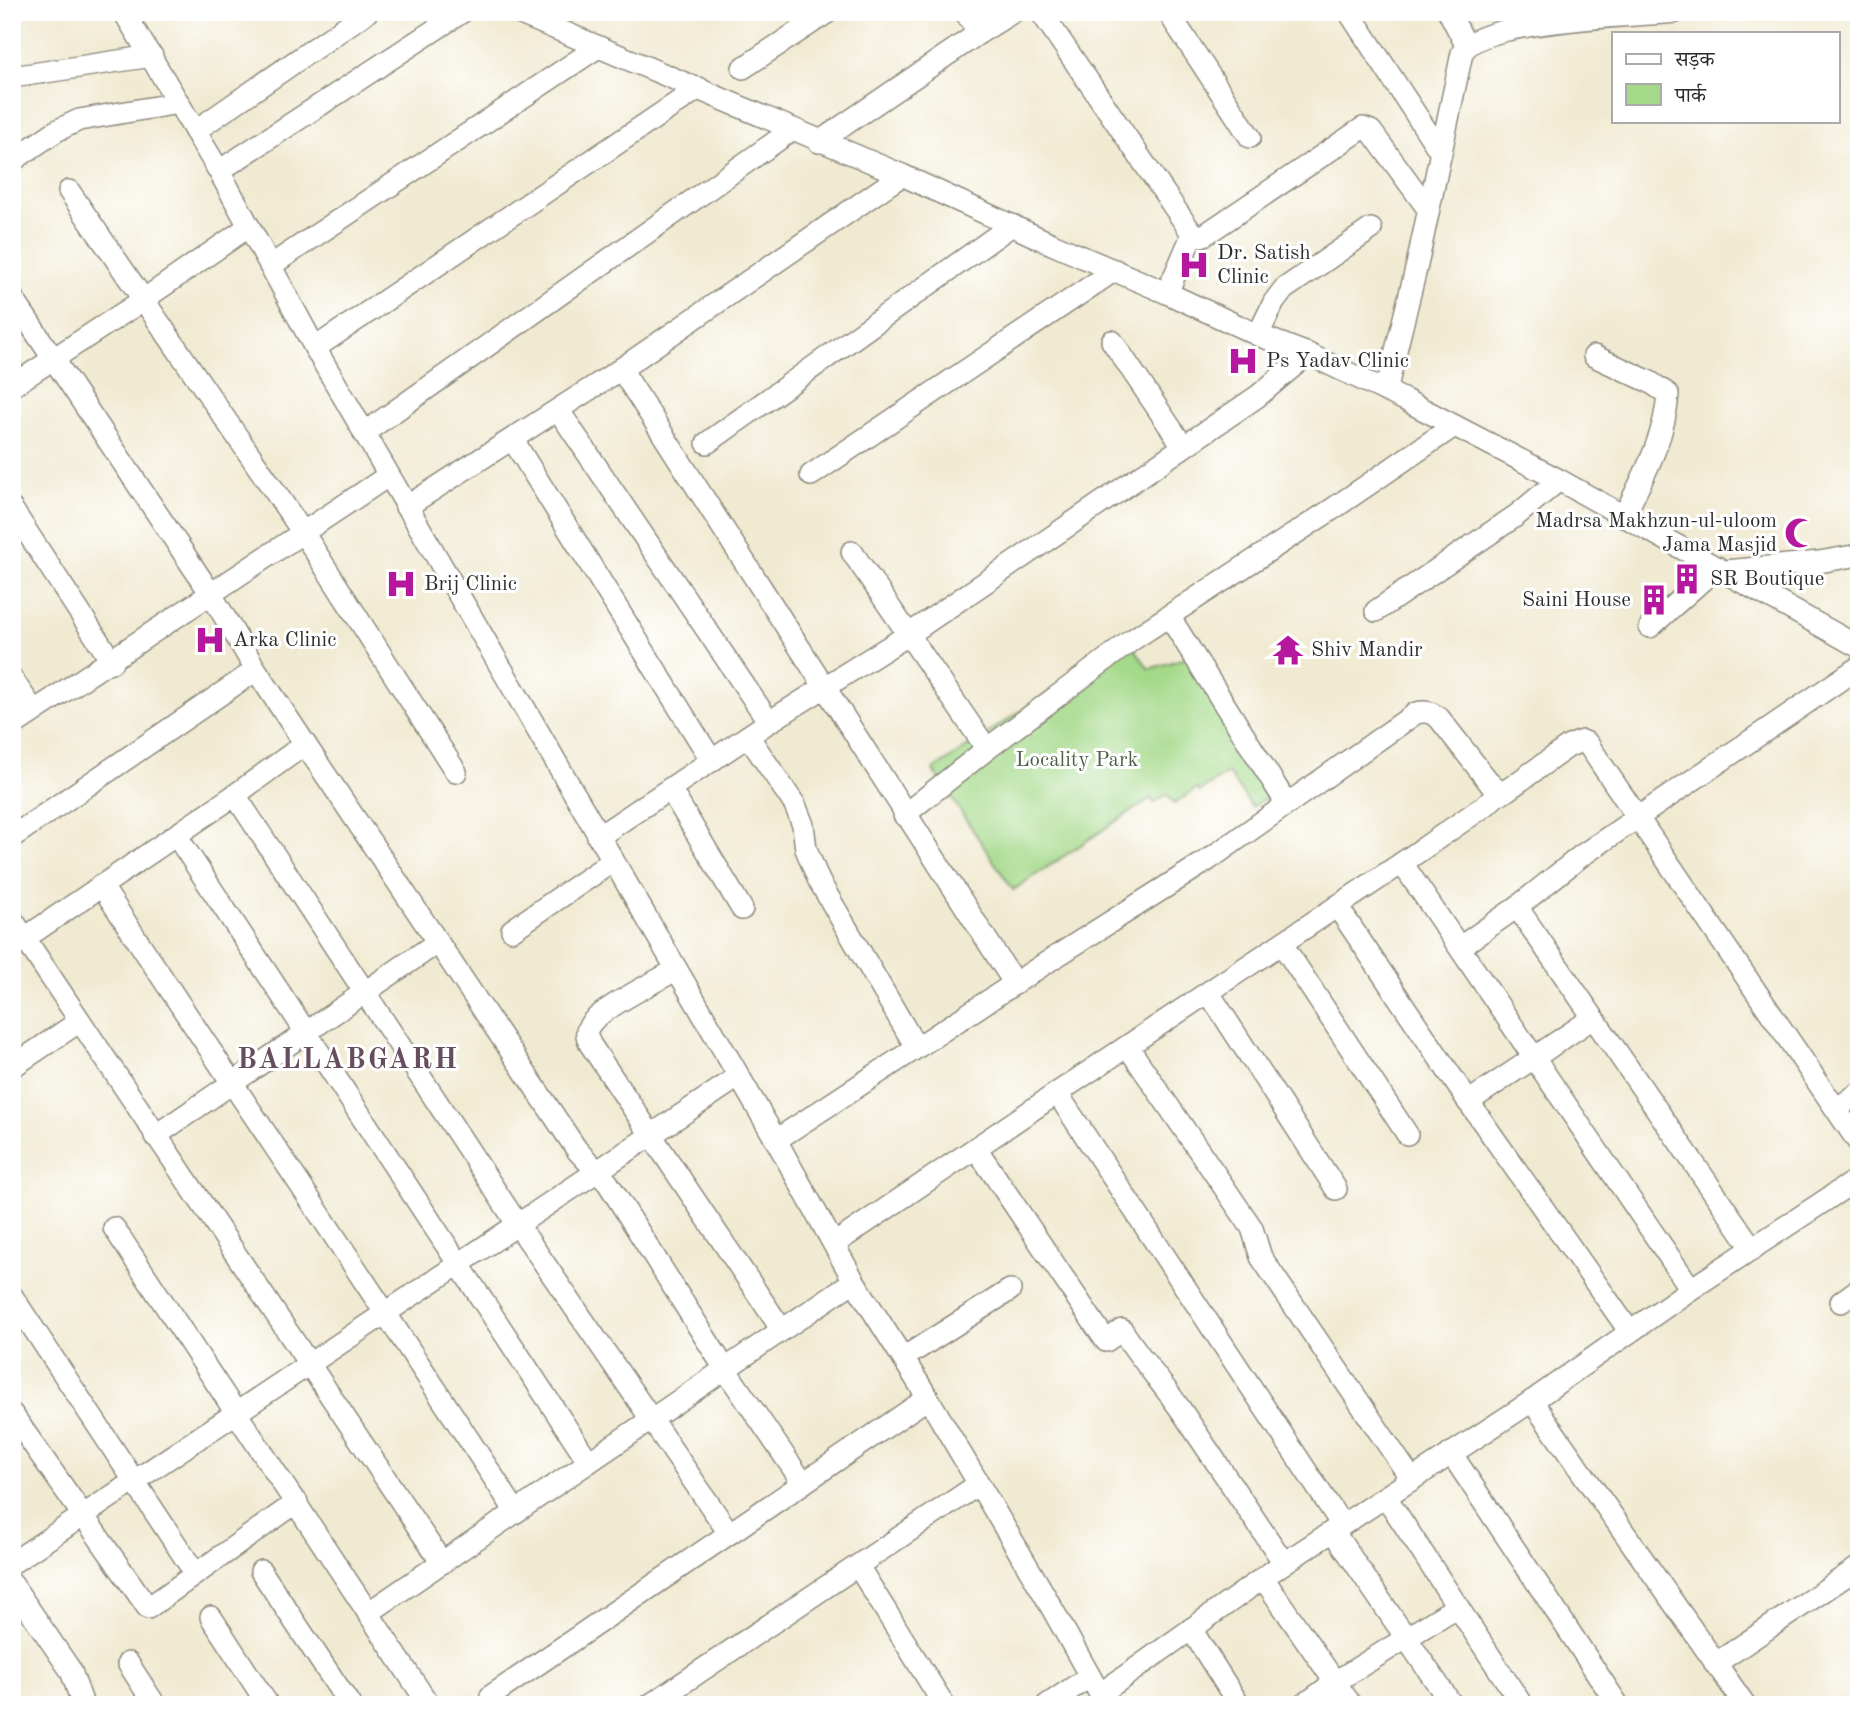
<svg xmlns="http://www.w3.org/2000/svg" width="1871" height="1717" font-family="'Old Standard TT','Noto Serif Devanagari',serif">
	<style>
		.green { fill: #a4d989; stroke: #68825a; stroke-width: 2 }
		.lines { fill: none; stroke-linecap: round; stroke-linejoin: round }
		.minor-casing { stroke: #8e8a7e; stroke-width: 24 }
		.minor { stroke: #fff; stroke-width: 21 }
		.labels { text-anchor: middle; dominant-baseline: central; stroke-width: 6; stroke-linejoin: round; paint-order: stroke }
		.poi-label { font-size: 21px; fill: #2b2b2b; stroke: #fff; text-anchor: start }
		.park-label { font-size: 21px; fill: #4f5f47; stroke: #fff }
		.district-label { font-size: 28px; font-weight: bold; letter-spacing: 2px; fill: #664e5e; stroke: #fff }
	</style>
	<rect width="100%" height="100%" fill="#fff"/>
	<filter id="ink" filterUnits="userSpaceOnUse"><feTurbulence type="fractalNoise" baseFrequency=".0143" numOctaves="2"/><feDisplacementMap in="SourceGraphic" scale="14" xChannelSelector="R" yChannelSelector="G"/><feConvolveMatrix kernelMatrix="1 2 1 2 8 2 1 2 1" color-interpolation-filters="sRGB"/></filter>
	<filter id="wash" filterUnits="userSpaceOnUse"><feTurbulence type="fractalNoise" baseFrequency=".00686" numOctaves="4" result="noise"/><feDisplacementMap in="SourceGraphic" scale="28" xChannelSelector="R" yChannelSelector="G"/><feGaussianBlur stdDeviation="1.57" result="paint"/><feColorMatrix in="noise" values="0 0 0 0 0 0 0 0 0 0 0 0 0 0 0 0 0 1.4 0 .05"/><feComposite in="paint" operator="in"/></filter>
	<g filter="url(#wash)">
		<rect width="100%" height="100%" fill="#f1ead2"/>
		<!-- green -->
		<path class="green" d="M 1128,639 L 1149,669 L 1189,657 L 1278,789 L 1252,807 L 1228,773 L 1199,792 L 1197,788 L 1174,804 L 1167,794 L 1154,803 L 1151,798 L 1013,890 L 933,770 Z"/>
	</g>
	<g filter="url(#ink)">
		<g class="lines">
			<!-- minor casing -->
			<g class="minor-casing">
				<g id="minor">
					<path d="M 124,12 L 219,171 L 315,348 L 776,1140 L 854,1281 L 928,1398 L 1044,1594 L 1106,1705"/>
					<path d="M 516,12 L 902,175 L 1052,244 L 1167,293 L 1258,335 L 1308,354 L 1405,400 L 1559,480 L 1859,647"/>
					<path d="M 965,12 L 979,33"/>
					<path d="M 1041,12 L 1191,232 L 1201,236 L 1206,234 L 1363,128 L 1371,131 L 1428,209"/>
					<path d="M 1168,12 L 1250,137"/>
					<path d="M 1349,12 L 1441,153"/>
					<path d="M 1449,12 L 1466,45"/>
					<path d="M 743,68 L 828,12"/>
					<path d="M 12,77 L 152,56"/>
					<path d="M 195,131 L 367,12"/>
					<path d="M 819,142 L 979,33 L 1013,12"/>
					<path d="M 12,161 L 56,131 L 79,120 L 179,103"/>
					<path d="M 219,171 L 462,12"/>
					<path d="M 69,191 L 304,534 L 456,772"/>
					<path d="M 270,266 L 598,47"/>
					<path d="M 1167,293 L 1193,233"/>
					<path d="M 12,297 L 211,594 L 256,670 L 305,744 L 577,1150 L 608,1183 L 725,1369 L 803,1483"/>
					<path d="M 1258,335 L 1274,302 L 1284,289 L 1371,229"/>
					<path d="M 1112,341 L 1183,446"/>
					<path d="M 315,348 L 699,88"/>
					<path d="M 1594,356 L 1650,382 L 1668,394 C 1665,438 1643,477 1624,516"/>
					<path d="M 621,369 L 1015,984"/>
					<path d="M 12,386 L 143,300 L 248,227"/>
					<path d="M 1386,391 L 1417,265 L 1462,53 C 1478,19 1638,16 1676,12"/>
					<path d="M 559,411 L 769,722"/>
					<path d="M 364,433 L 792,130"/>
					<path d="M 513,440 L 712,761"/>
					<path d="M 707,443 L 1012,225"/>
					<path d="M 811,475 L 1115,270"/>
					<path d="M 406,507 L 621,369 L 902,175"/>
					<path d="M 12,509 L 112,662"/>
					<path d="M 852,552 L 987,749"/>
					<path d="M 1726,571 L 1819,562 L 1859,555"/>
					<path d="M 1376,611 L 1517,515 L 1559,480"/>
					<path d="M 1169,616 L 1287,804"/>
					<path d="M 1650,627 L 1717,567"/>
					<path d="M 12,679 L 34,711"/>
					<path d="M 12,726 L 388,476"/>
					<path d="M 748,736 L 795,805 L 803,825 L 806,849 L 819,881 L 916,1047"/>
					<path d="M 670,789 L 742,909"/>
					<path d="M 235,795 L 518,1225 L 729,1533"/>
					<path d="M 904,815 L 987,749 L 1132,640 L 1331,510 L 1454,426"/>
					<path d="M 176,835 L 589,1462"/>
					<path d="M 12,837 L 256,670"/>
					<path d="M 598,837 L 769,722 L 908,635 L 1258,396 L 1308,354"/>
					<path d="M 1402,863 L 1691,1289"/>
					<path d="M 101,885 C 239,1095 380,1302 516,1512"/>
					<path d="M 1337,906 L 1470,1104 L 1630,1332"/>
					<path d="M 1517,907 L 1753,1249"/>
					<path d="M 12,919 L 442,1563"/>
					<path d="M 512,930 L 613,861"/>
					<path d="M 25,938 L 235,795 L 305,744"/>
					<path d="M 1282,944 L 1407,1134"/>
					<path d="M 1460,947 L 1517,907 L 1581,856 L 1859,667"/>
					<path d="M 676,970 C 658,980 594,1012 588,1028 C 585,1034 588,1038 590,1044 L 782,1330"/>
					<path d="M 1209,993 L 1336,1189"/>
					<path d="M 1128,1047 L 1252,1228 L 1261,1257 L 1412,1480"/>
					<path d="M 12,1067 L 80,1021"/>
					<path d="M 1057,1093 L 1342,1525"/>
					<path d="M 1468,1102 L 1593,1018"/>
					<path d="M 1836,1109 L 1859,1093"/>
					<path d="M 155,1136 L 438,942"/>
					<path d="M 776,1140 L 1052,959 L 1208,860 L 1416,713 C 1426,711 1431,712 1439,718 L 1492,786 L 1503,793 L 1569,746 L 1582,741 L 1587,743 L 1859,1143"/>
					<path d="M 976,1148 L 1106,1341 L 1122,1330 C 1140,1358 1162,1383 1181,1410 L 1284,1563"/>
					<path d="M 114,1228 L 429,1705"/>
					<path d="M 834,1244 L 1057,1093 L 1402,863 L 1486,805 L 1500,792"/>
					<path d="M 12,1296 L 195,1573"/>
					<path d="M 1841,1302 L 1859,1289"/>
					<path d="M 903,1358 L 1010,1290"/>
					<path d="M 1532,1401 L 1745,1705"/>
					<path d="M 12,1414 L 148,1608 L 297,1502"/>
					<path d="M 1451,1453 L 1618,1705"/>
					<path d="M 1386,1497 L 1522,1705"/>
					<path d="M 1333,1531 L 1452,1705"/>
					<path d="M 12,1563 L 738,1077"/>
					<path d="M 858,1566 L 944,1705"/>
					<path d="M 261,1571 L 350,1705"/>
					<path d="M 1263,1578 L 1351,1705"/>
					<path d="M 12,1584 L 71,1671 L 83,1705"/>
					<path d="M 368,1613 L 854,1281"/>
					<path d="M 211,1617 L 268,1705"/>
					<path d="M 1191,1629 L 1239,1705"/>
					<path d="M 128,1663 L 155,1705"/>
					<path d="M 1715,1664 L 1859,1567"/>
					<path d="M 1100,1694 L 1284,1563 L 1532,1401 L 1691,1289 L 1859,1178"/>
					<path d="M 491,1696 L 928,1398"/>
					<path d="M 650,1705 L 979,1484"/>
					<path d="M 1047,1705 L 1089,1677"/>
					<path d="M 1304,1705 L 1335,1682 L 1458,1606"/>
				</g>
			</g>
			<!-- minor -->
			<use href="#minor" class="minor"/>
		</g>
	</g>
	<!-- icons -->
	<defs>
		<g id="hospital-bare" transform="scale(2.415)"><path d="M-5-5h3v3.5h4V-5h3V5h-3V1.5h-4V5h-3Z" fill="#b5179e" stroke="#fff" stroke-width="2.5" paint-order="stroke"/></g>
		<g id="mosque-bare" transform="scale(2.415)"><path d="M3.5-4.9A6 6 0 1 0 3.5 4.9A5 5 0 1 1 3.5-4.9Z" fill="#b5179e" stroke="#fff" stroke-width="2.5" paint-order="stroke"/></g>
		<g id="building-bare" transform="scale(2.415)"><path d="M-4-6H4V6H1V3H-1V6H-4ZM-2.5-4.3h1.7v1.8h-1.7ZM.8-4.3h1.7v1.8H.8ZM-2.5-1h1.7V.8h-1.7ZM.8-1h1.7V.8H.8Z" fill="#b5179e" stroke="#fff" stroke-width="2.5" paint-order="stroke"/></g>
		<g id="temple-bare" transform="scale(2.415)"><path d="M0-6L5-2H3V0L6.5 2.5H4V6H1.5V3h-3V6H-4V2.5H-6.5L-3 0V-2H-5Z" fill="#b5179e" stroke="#fff" stroke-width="2.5" paint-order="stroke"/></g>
	</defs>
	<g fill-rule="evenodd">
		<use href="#hospital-bare" x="1194" y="265"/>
		<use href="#hospital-bare" x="1243" y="361"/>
		<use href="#mosque-bare" x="1800" y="533"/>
		<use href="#building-bare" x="1687" y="579"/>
		<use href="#hospital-bare" x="401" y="584"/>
		<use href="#building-bare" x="1654" y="600"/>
		<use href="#hospital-bare" x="210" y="640"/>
		<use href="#temple-bare" x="1288" y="650"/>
	</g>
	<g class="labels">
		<!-- poi labels -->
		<g class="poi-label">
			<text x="1217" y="253">Dr. Satish<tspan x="1217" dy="24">Clinic</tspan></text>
			<text x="1266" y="361">Ps Yadav Clinic</text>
			<text x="1777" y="521" text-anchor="end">Madrsa Makhzun-ul-uloom<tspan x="1777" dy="24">Jama Masjid</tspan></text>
			<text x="1710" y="579">SR Boutique</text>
			<text x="424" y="584">Brij Clinic</text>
			<text x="1631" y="600" text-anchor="end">Saini House</text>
			<text x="233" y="640">Arka Clinic</text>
			<text x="1311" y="650">Shiv Mandir</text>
		</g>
		<!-- park labels -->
		<g class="park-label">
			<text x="1077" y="760">Locality Park</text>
		</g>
		<!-- district labels -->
		<g class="district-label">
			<text x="348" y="1061">BALLABGARH</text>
		</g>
	</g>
	<!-- margin -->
	<rect width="1871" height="1717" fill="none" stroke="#fff" stroke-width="42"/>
	<!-- legend -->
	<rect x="1612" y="32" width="228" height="91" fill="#ffffff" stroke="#aaaaaa" stroke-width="2"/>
	<rect x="1626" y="54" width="35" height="10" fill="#ffffff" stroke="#aaaaaa" stroke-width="2"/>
	<text x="1675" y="66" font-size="21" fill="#2b2b2b">सड़क</text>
	<rect x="1626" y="84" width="35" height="21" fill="#a4d989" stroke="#aaaaaa" stroke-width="2"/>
	<text x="1675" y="102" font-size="21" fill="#2b2b2b">पार्क</text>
</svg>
